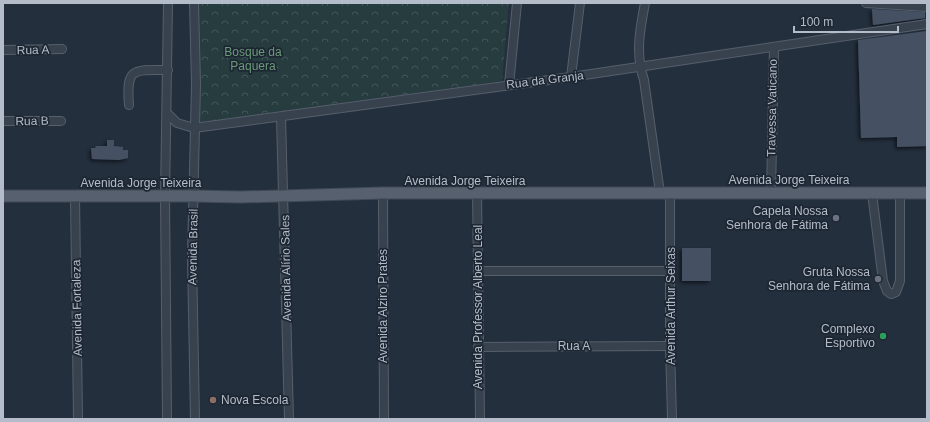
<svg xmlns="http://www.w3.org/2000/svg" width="930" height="422" font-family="Helvetica,sans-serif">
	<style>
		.forest { fill: url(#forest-crowns) }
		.building { fill: #455162; filter: url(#shadow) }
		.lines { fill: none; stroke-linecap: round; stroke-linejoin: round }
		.minor-casing { stroke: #565f6c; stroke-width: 10 }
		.major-casing { stroke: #414a57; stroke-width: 13 }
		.minor { stroke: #38414e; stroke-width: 8 }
		.major { stroke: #56606e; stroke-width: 11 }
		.worship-dot { fill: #6b7280; stroke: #1d2633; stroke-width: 1.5 }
		.leisure-dot { fill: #2e9e5b; stroke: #1d2633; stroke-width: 1.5 }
		.education-dot { fill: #8d6e63; stroke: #1d2633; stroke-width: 1.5 }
		.labels { text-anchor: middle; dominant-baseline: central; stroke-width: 3.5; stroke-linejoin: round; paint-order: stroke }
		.street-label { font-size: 12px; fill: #b4bcc9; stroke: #1d2633 }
		.park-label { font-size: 12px; fill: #6b9a76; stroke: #1d2633 }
		.poi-label { font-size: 12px; fill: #b4bcc9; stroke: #1d2633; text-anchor: end }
	</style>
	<defs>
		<pattern id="forest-crowns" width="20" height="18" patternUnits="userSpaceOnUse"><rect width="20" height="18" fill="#263c3f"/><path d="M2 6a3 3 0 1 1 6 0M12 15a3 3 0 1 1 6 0" fill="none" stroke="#435659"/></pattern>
		<filter id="shadow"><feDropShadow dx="-2" dy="2" stdDeviation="2" flood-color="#0009"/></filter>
	</defs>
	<rect width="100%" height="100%" fill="#242f3e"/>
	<!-- forest -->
	<path class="forest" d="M 195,3 L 509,3 L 502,81 L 198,123 Z"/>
	<!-- building -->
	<g class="building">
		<path d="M 872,9 L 925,12 L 925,18 L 873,25 Z"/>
		<path d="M 927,31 L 927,146 L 897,147 L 897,137 L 861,138 L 858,40 Z"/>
		<path d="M 107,140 L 114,140 L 114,146 L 123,147 L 123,150 L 128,150 L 128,158 L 119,160 L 92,159 L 91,148 L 95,148 L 96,146 L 107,146 Z"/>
		<rect x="682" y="248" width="29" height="33"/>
	</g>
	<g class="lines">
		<!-- minor casing -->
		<g class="minor-casing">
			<g id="minor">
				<path d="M 194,3 L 196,84 L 192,257 L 195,419"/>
				<path d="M 645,3 C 640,29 635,54 644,80 L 660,193"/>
				<path d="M 866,3 L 927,7"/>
				<path d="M 3,50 L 62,49"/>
				<path d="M 571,77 L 580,3"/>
				<path d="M 509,85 L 517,3"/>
				<path d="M 129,105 C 126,67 133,70 168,70"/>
				<path d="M 167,113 L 177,123 L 194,128 L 571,77 L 927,24"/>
				<path d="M 281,117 L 289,419"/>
				<path d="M 3,121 L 61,121"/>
				<path d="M 383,193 L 384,419"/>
				<path d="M 670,193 L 670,346 L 672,419"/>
				<path d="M 771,193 L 774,47"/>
				<path d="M 872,193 L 883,281 L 887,291 L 891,294 L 896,292 L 900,281 L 900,193"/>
				<path d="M 477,194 L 480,419"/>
				<path d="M 75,196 L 78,419"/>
				<path d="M 479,271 L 670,271"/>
				<path d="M 478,347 L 670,346"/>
				<path d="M 167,419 L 165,196 L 168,3"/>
			</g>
		</g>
		<!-- major casing -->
		<g class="major-casing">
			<path id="major" d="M 3,196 L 192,196 L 241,197 L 383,193 L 927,193"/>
		</g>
		<!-- minor -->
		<use href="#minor" class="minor"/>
		<!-- major -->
		<use href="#major" class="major"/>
	</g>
	<!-- markers -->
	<g class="worship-dot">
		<circle cx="836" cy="218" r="4"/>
		<circle cx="878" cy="279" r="4"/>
	</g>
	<circle class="leisure-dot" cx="883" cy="336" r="4"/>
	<circle class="education-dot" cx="213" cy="400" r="4"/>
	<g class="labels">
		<!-- street labels -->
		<g class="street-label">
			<text transform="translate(33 50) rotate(-1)">Rua A</text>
			<text transform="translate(545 80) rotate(-7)">Rua da Granja</text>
			<text transform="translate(772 108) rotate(-89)">Travessa Vaticano</text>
			<text transform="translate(32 121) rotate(-1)">Rua B</text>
			<text x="789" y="180">Avenida Jorge Teixeira</text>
			<text x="465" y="181">Avenida Jorge Teixeira</text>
			<text x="141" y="183">Avenida Jorge Teixeira</text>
			<text transform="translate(193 247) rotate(-89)">Avenida Brasil</text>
			<text transform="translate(286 268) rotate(-91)">Avenida Alírio Sales</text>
			<text transform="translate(383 306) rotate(-90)">Avenida Alziro Prates</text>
			<text transform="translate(671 306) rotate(-90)">Avenida Arthur Seixas</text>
			<text transform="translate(478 307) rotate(-90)">Avenida Professor Alberto Leal</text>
			<text transform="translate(77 308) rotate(-91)">Avenida Fortaleza</text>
			<text x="574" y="346">Rua A</text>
		</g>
		<!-- park labels -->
		<g class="park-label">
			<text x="253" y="52">Bosque da<tspan x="253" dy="14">Paquera</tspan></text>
		</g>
		<!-- poi labels -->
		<g class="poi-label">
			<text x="828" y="211">Capela Nossa<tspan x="828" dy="14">Senhora de Fátima</tspan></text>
			<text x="870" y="272">Gruta Nossa<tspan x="870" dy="14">Senhora de Fátima</tspan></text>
			<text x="875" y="329">Complexo<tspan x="875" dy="14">Esportivo</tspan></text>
			<text x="221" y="400" text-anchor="start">Nova Escola</text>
		</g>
	</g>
	<!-- border -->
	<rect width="930" height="422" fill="none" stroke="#b4bcc9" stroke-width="8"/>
	<!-- scale -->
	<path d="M794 26v6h104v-6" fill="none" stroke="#b4bcc9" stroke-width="2"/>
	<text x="800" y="26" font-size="12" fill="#b4bcc9" stroke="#1d2633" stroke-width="3" paint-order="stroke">100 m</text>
</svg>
